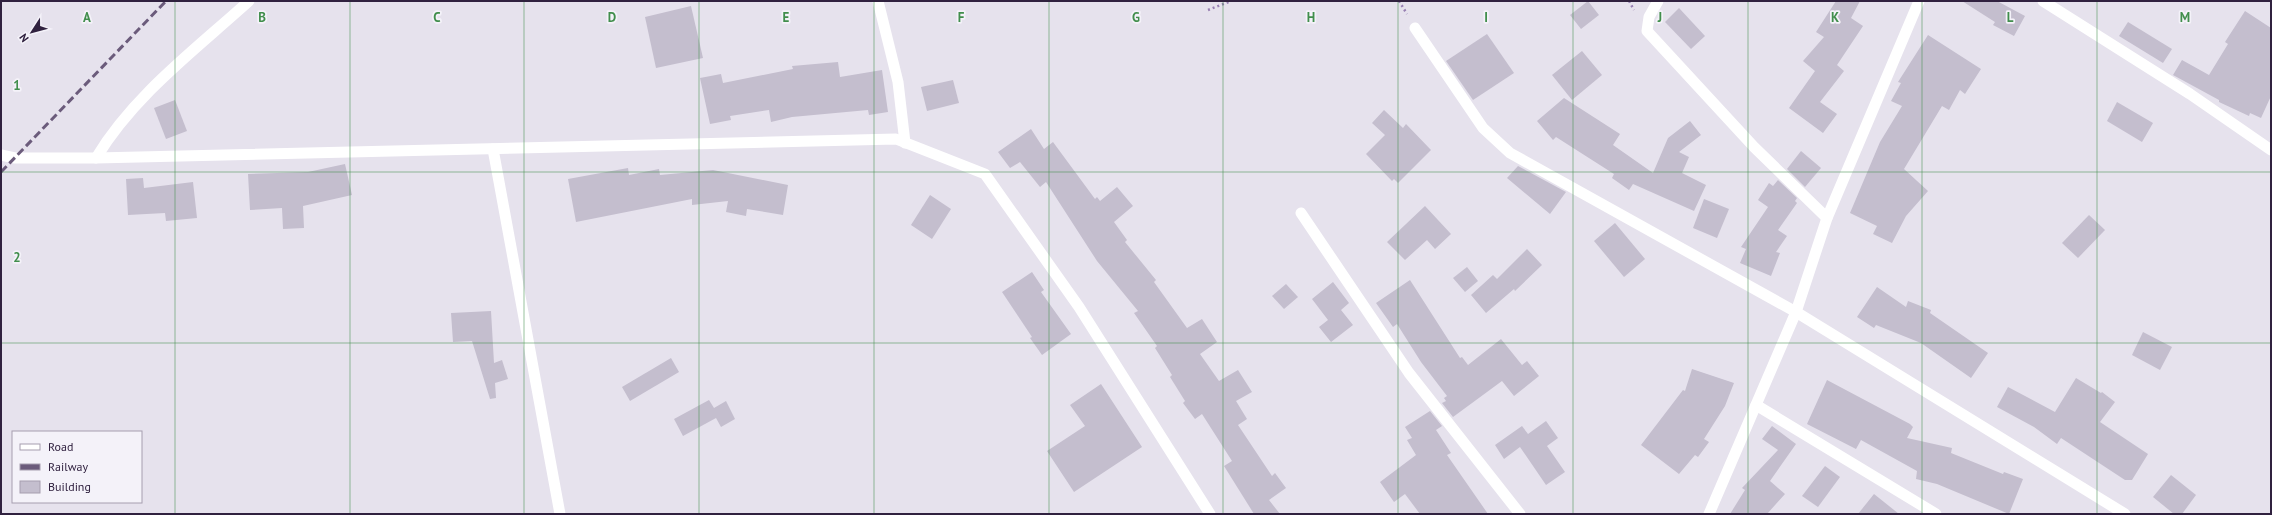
<svg xmlns="http://www.w3.org/2000/svg" width="2272" height="515" font-family="'PT Sans',sans-serif">
	<style>
		.building { fill: #c4bece }
		.lines { fill: none; stroke-linecap: round; stroke-linejoin: round }
		.path { stroke: #9880b3; stroke-width: 2.5; stroke-dasharray: 2 3; stroke-linecap: butt }
		.minor { stroke: #fff; stroke-width: 11 }
		.tertiary { stroke: #fff; stroke-width: 11 }
		.rail { stroke: #6b5b7b; stroke-width: 3; stroke-dasharray: 8 4; stroke-linecap: butt }
		.grid { fill: none; stroke: #418e4c; stroke-width: 1; stroke-opacity: 0.55 }
		.grid-label { font-size: 13px; text-anchor: middle; font-weight: bold; fill: #418e4c; stroke: #f4f2f9; stroke-width: 3.5; stroke-linejoin: round; paint-order: stroke }
	</style>
	<rect width="100%" height="100%" fill="#e6e2ed"/>
	<!-- building -->
	<g class="building">
		<path d="M 1588,1 L 1599,15 L 1581,29 L 1570,15 Z"/>
		<path d="M 1836,1 L 1860,1 L 1851,18 L 1863,26 L 1837,65 L 1844,71 L 1820,102 L 1837,114 L 1823,133 L 1789,108 L 1815,71 L 1803,61 L 1824,37 L 1816,32 Z"/>
		<path d="M 1962,1 L 1997,1 L 2025,16 L 2014,36 L 1993,25 L 1995,22 Z"/>
		<path d="M 691,6 L 703,58 L 656,68 L 645,17 Z"/>
		<path d="M 1679,8 L 1705,36 L 1691,49 L 1665,22 Z"/>
		<path d="M 2245,11 L 2271,28 L 2271,96 L 2261,118 L 2250,113 L 2249,116 L 2219,102 L 2219,100 L 2173,75 L 2182,60 L 2209,75 L 2228,44 L 2225,42 Z"/>
		<path d="M 2128,22 L 2172,49 L 2163,63 L 2119,36 Z"/>
		<path d="M 1487,34 L 1514,73 L 1473,100 L 1446,61 Z"/>
		<path d="M 1928,35 L 1981,69 L 1965,94 L 1960,90 L 1949,110 L 1942,106 L 1904,169 L 1928,191 L 1906,216 L 1892,243 L 1873,234 L 1877,226 L 1850,213 L 1880,142 L 1902,106 L 1891,101 L 1901,83 L 1898,82 Z"/>
		<path d="M 1582,51 L 1602,75 L 1572,100 L 1552,75 Z"/>
		<path d="M 838,62 L 840,77 L 882,70 L 888,112 L 869,115 L 868,110 L 792,117 L 771,122 L 769,110 L 730,116 L 731,120 L 710,124 L 700,78 L 721,74 L 723,83 L 793,69 L 792,66 Z"/>
		<path d="M 953,80 L 959,103 L 927,111 L 921,87 Z"/>
		<path d="M 1564,98 L 1620,134 L 1613,145 L 1653,173 L 1668,138 L 1690,121 L 1701,135 L 1679,152 L 1689,157 L 1682,173 L 1706,185 L 1694,211 L 1633,184 L 1629,190 L 1612,178 L 1614,174 L 1556,137 L 1553,140 L 1537,121 Z"/>
		<path d="M 175,100 L 187,131 L 166,139 L 154,108 Z"/>
		<path d="M 2117,102 L 2153,123 L 2142,142 L 2107,121 Z"/>
		<path d="M 1384,110 L 1403,128 L 1406,124 L 1431,150 L 1398,183 L 1394,179 L 1392,181 L 1366,154 L 1385,135 L 1372,123 Z"/>
		<path d="M 1031,129 L 1044,149 L 1053,142 L 1095,199 L 1097,197 L 1100,201 L 1117,187 L 1133,206 L 1114,222 L 1127,240 L 1125,242 L 1156,280 L 1154,282 L 1187,328 L 1202,319 L 1217,342 L 1200,354 L 1219,381 L 1238,370 L 1252,392 L 1236,401 L 1247,419 L 1238,425 L 1272,476 L 1275,473 L 1286,488 L 1269,500 L 1280,514 L 1254,514 L 1224,466 L 1232,461 L 1202,414 L 1195,419 L 1183,403 L 1185,401 L 1170,377 L 1172,375 L 1155,348 L 1157,346 L 1134,313 L 1138,311 L 1097,261 L 1046,182 L 1040,187 L 1020,162 L 1010,168 L 998,152 Z"/>
		<path d="M 1801,151 L 1821,168 L 1805,187 L 1787,169 Z"/>
		<path d="M 345,164 L 352,195 L 303,206 L 304,228 L 283,229 L 282,208 L 250,210 L 248,174 L 308,172 Z"/>
		<path d="M 1518,166 L 1566,192 L 1550,214 L 1507,178 Z"/>
		<path d="M 628,168 L 629,175 L 659,169 L 660,175 L 713,170 L 788,185 L 783,215 L 747,209 L 746,216 L 726,212 L 728,201 L 692,205 L 692,199 L 576,222 L 568,179 Z"/>
		<path d="M 143,178 L 144,188 L 193,182 L 197,218 L 166,221 L 165,213 L 128,215 L 126,179 Z"/>
		<path d="M 1778,180 L 1797,198 L 1795,201 L 1797,203 L 1778,230 L 1787,236 L 1776,252 L 1780,253 L 1771,276 L 1740,263 L 1746,249 L 1741,247 L 1768,207 L 1758,200 L 1769,183 L 1773,186 Z"/>
		<path d="M 930,195 L 951,209 L 932,239 L 911,225 Z"/>
		<path d="M 1704,199 L 1729,209 L 1717,238 L 1693,228 Z"/>
		<path d="M 1425,206 L 1451,234 L 1435,249 L 1427,240 L 1405,260 L 1387,242 Z"/>
		<path d="M 2089,215 L 2105,230 L 2078,258 L 2062,243 Z"/>
		<path d="M 1615,223 L 1645,259 L 1624,277 L 1594,241 Z"/>
		<path d="M 1527,249 L 1542,265 L 1515,291 L 1514,289 L 1486,313 L 1471,295 L 1493,275 L 1497,279 Z"/>
		<path d="M 1467,267 L 1478,281 L 1465,292 L 1453,278 Z"/>
		<path d="M 1032,272 L 1044,290 L 1041,292 L 1071,334 L 1042,355 L 1030,338 L 1032,337 L 1002,292 Z"/>
		<path d="M 1410,280 L 1460,358 L 1462,357 L 1468,365 L 1501,339 L 1522,365 L 1527,361 L 1539,376 L 1514,396 L 1502,381 L 1453,417 L 1442,403 L 1446,401 L 1444,398 L 1447,396 L 1421,362 L 1397,324 L 1393,327 L 1376,303 Z"/>
		<path d="M 1333,282 L 1349,303 L 1341,310 L 1353,325 L 1331,342 L 1319,327 L 1328,320 L 1312,299 Z"/>
		<path d="M 1286,284 L 1298,297 L 1284,309 L 1272,296 Z"/>
		<path d="M 1877,287 L 1906,307 L 1908,301 L 1931,310 L 1930,313 L 1988,353 L 1971,378 L 1921,343 L 1876,325 L 1874,328 L 1857,317 Z"/>
		<path d="M 491,311 L 494,363 L 502,360 L 508,379 L 495,383 L 496,398 L 490,399 L 472,341 L 453,342 L 451,313 Z"/>
		<path d="M 2143,332 L 2172,347 L 2160,370 L 2132,355 Z"/>
		<path d="M 671,358 L 679,372 L 630,401 L 622,387 Z"/>
		<path d="M 1692,369 L 1734,383 L 1725,406 L 1704,439 L 1709,442 L 1698,457 L 1695,455 L 1679,474 L 1641,445 L 1683,390 L 1685,391 Z"/>
		<path d="M 2076,378 L 2101,393 L 2102,392 L 2115,402 L 2100,422 L 2148,454 L 2132,480 L 2125,480 L 2061,438 L 2057,444 L 2034,427 L 1997,407 L 2008,387 L 2055,412 Z"/>
		<path d="M 1827,380 L 1910,424 L 1913,427 L 1907,438 L 1952,448 L 1951,453 L 2003,474 L 2004,472 L 2023,479 L 2009,514 L 1937,484 L 1916,479 L 1917,471 L 1861,440 L 1856,449 L 1807,424 Z"/>
		<path d="M 1101,384 L 1142,447 L 1074,492 L 1047,451 L 1085,426 L 1070,405 Z"/>
		<path d="M 709,400 L 714,408 L 726,401 L 735,419 L 721,427 L 716,418 L 683,436 L 674,419 Z"/>
		<path d="M 1430,411 L 1442,426 L 1436,430 L 1451,453 L 1447,455 L 1488,514 L 1420,514 L 1405,494 L 1394,502 L 1380,482 L 1416,455 L 1407,440 L 1412,438 L 1405,427 Z"/>
		<path d="M 1546,421 L 1558,438 L 1547,446 L 1565,472 L 1546,485 L 1520,447 L 1504,459 L 1495,445 L 1522,426 L 1528,434 Z"/>
		<path d="M 1772,426 L 1796,444 L 1770,481 L 1785,494 L 1767,514 L 1730,514 L 1745,490 L 1742,488 L 1778,450 L 1762,439 Z"/>
		<path d="M 1825,466 L 1840,477 L 1818,507 L 1802,496 Z"/>
		<path d="M 2171,475 L 2196,495 L 2182,514 L 2174,514 L 2153,497 Z"/>
		<path d="M 1874,494 L 1899,514 L 1858,514 Z"/>
	</g>
	<g class="lines">
		<!-- path -->
		<g class="path">
			<path d="M 1399,1 L 1407,14"/>
			<path d="M 1629,1 L 1634,10"/>
			<path d="M 1208,10 L 1231,1"/>
		</g>
		<!-- minor -->
		<g class="minor">
			<path d="M 878,1 L 898,82 L 905,143"/>
			<path d="M 1658,1 L 1649,17 L 1647,31 L 1754,147 L 1827,218"/>
			<path d="M 2043,1 L 2190,94 L 2271,150"/>
			<path d="M 1415,28 L 1483,128 L 1510,153 L 1796,312 L 2125,514"/>
			<path d="M 493,149 L 560,514"/>
			<path d="M 1301,213 L 1409,373 L 1520,514"/>
			<path d="M 1756,405 L 1936,514"/>
			<path d="M 1709,514 L 1796,312 L 1827,218 L 1919,1"/>
		</g>
		<!-- tertiary -->
		<g class="tertiary">
			<path d="M 1,155 L 15,158 L 96,158 L 896,139 L 985,174 L 1079,307 L 1210,514"/>
			<path d="M 96,158 C 134,95 195,50 249,1"/>
		</g>
		<!-- rail -->
		<path class="rail" d="M 1,172 L 166,1"/>
	</g>
	<!-- grid -->
	<path class="grid" d="M 175,1 L 175,514M 350,1 L 350,514M 524,1 L 524,514M 699,1 L 699,514M 874,1 L 874,514M 1049,1 L 1049,514M 1223,1 L 1223,514M 1398,1 L 1398,514M 1573,1 L 1573,514M 1748,1 L 1748,514M 1922,1 L 1922,514M 2097,1 L 2097,514M 1,172 L 2271,172M 1,343 L 2271,343"/>
	<g class="grid-label">
		<text x="87" y="22">A</text>
		<text x="262" y="22">B</text>
		<text x="437" y="22">C</text>
		<text x="612" y="22">D</text>
		<text x="786" y="22">E</text>
		<text x="961" y="22">F</text>
		<text x="1136" y="22">G</text>
		<text x="1311" y="22">H</text>
		<text x="1486" y="22">I</text>
		<text x="1660" y="22">J</text>
		<text x="1835" y="22">K</text>
		<text x="2010" y="22">L</text>
		<text x="2185" y="22">M</text>
		<text x="17" y="90">1</text>
		<text x="17" y="262">2</text>
	</g>
	<!-- border -->
	<rect width="2272" height="515" fill="none" stroke="#30213f" stroke-width="4"/>
	<!-- legend -->
	<rect x="12" y="431" width="130" height="72" fill="#f4f2f9" stroke="#a69eaf"/>
	<rect x="20" y="444" width="20" height="6" fill="#ffffff" stroke="#a69eaf"/>
	<text x="48" y="451" font-size="12" fill="#30213f">Road</text>
	<rect x="20" y="464" width="20" height="6" fill="#6b5b7b" stroke="#a69eaf"/>
	<text x="48" y="471" font-size="12" fill="#30213f">Railway</text>
	<rect x="20" y="481" width="20" height="12" fill="#c4bece" stroke="#a69eaf"/>
	<text x="48" y="491" font-size="12" fill="#30213f">Building</text>
	<!-- north arrow -->
	<g transform="translate(32 32) rotate(234)" stroke="#f4f2f9" stroke-width="3" paint-order="stroke">
	<path d="M0-3L7 15L0 10L-7 15Z" fill="#30213f"/>
	<text y="-6" font-size="11" font-weight="bold" text-anchor="middle" fill="#30213f">N</text>
	</g>
</svg>
